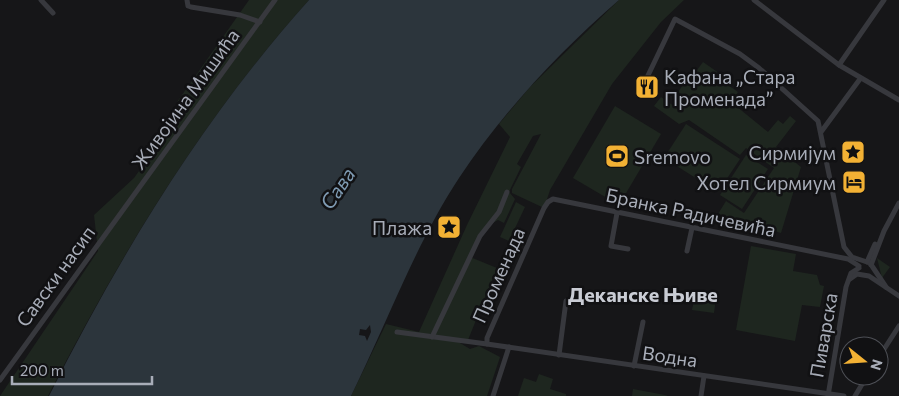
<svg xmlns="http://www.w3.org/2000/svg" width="899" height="396" font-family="Commissioner,sans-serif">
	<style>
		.green { fill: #1e261f }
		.water { fill: #2c353c }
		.pier { fill: #161618 }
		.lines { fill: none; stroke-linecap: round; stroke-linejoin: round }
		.street { stroke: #37383d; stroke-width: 5 }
		.labels { text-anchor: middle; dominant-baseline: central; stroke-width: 5; stroke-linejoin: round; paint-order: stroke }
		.poi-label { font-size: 19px; fill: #a8adb8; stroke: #111113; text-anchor: end }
		.street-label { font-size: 19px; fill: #a8adb8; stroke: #111113 }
		.water-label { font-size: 20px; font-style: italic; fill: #7f9bb3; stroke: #111113 }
		.neighbourhood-label { font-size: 20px; font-weight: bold; fill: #c9ccd4; stroke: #111113 }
	</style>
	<rect width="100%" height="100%" fill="#161618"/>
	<!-- green -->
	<g class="green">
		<path d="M 249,0 L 309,0 C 203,118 120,255 48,396 L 0,396 L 98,251 L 94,215 L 134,178 L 187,104 L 177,102 Z"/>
		<path d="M 619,0 L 684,0 L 661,22 L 612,84 L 550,190 L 544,208 L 512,193 L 512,189 L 541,134 L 533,136 L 517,164 L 521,167 L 509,192 L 515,199 L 504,223 L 498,220 L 484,228 L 470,257 L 497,268 L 468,340 L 450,337 L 470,349 L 479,346 L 500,357 L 487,396 L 351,396 L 386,324 L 419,332 L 467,225 L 510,137 L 499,124 L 530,87 Z"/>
		<path d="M 703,62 L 729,80 L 728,85 L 738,92 L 731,102 L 768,132 L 778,120 L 783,124 L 790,116 L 796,121 L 776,147 L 801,167 L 781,233 L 718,214 L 726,201 L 744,213 L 774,168 L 746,148 L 740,155 L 689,120 L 679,124 L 654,106 L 661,97 L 678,109 L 686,98 L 678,92 L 685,82 L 682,80 L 686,75 L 691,78 Z"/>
		<path d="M 615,106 L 661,134 L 619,205 L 573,178 Z"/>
		<path d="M 686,124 L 740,159 L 718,192 L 664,158 Z"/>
		<path d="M 746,155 L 768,169 L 742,209 L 720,195 Z"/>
		<path d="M 516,202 L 525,207 L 509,241 L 500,237 Z"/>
		<path d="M 751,246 L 796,254 L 793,271 L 817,275 L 820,285 L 824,286 L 820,307 L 802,305 L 795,341 L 736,330 Z"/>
		<path d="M 877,258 L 890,267 L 882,278 Z"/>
		<path d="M 695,295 L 716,298 L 714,313 L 692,310 Z"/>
		<path d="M 539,374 L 553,379 L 550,389 L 566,394 L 566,396 L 518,396 L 524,378 L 536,382 Z"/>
		<path d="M 633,389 L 665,395 L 668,396 L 632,396 Z"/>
	</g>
	<!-- water -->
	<path class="water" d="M 309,0 L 619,0 C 559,52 503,112 459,178 C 416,243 386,325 351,396 L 49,396 C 120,255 203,118 309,0 Z"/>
	<!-- pier -->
	<path class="pier" d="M 370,325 L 371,332 L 367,341 L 365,336 L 359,335 L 360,329 L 366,330 Z"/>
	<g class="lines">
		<!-- street -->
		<g class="street">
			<path d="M 41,0 L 53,13"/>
			<path d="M 187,0 L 188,6 L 191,7 L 240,15 L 260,22"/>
			<path d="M 754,0 L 839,65 L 899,100"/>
			<path d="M 839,65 L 884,0"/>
			<path d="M 642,88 L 675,19 L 740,54 L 759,68 L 818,121 L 844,247 L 852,257 L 870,263 L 886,287"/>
			<path d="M 821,132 L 860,79"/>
			<path d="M 617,213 L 611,246 L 628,249"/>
			<path d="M 687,251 L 692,228"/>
			<path d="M 867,262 L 875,244"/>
			<path d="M 871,265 L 884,231 L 899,203"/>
			<path d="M 850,279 L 857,274 L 869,276 L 899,296"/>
			<path d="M 397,332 L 487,344"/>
			<path d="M 432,337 L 480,236 L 499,212 L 507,192"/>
			<path d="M 559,355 L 566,301"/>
			<path d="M 879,357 L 899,326"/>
			<path d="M 634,366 L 643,322"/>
			<path d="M 0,380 L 275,0"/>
			<path d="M 493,396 L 509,347"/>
			<path d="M 701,396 L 704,376"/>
			<path d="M 828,396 L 846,287 L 851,273 L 859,268"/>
			<path d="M 844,396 L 487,344 L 487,338 L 544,208 L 548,202 L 553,199 L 848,259 L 859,266"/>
			<path d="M 855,396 L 867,376"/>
		</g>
	</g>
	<!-- icons -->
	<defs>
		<g id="restaurant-square" transform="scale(1.25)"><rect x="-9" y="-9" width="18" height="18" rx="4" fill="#f2b134" stroke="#111113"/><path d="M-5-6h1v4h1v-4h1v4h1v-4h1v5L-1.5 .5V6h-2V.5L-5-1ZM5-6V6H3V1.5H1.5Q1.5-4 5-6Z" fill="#111"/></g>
		<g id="sight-square" transform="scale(1.25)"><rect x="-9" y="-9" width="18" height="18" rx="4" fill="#f2b134" stroke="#111113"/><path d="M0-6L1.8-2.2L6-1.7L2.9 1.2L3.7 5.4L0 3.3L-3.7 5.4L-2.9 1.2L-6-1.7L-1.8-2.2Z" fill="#111"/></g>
		<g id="stadium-square" transform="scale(1.25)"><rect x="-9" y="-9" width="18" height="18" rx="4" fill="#f2b134" stroke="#111113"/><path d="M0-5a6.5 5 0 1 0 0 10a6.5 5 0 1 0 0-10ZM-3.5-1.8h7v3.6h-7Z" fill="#111"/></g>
		<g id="hotel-square" transform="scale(1.25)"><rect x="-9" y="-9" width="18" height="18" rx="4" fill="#f2b134" stroke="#111113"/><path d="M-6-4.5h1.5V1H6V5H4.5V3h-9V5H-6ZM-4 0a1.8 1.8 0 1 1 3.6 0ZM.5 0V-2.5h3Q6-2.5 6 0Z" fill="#111"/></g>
	</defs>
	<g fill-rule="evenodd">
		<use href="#restaurant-square" x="647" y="87"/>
		<use href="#sight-square" x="853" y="152"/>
		<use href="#stadium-square" x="617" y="156"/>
		<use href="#hotel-square" x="854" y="182"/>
		<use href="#sight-square" x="449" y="227"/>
	</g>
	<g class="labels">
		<!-- poi labels -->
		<g class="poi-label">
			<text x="664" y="76" text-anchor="start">Кафана „Стара<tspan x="664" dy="22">Променада”</tspan></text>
			<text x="836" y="152">Сирмијум</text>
			<text x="634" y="156" text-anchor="start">Sremovo</text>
			<text x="836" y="182">Хотел Сирмиум</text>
			<text x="432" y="227">Плажа</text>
		</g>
		<!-- street labels -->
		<g class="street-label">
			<text transform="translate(185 99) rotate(-54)">Живојина Мишића</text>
			<text transform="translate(691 212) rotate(12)">Бранка Радичевића</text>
			<text transform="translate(498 275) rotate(-66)">Променада</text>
			<text transform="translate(55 276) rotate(-54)">Савски насип</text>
			<text transform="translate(823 335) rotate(-80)">Пиварска</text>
			<text transform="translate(670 356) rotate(8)">Водна</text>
		</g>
		<!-- water labels -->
		<g class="water-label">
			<text transform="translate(337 188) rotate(-56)">Сава</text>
		</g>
		<!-- neighbourhood labels -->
		<g class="neighbourhood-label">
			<text x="643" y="294">Деканске Њиве</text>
		</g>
	</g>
	<!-- north arrow -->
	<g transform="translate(864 361) rotate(107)"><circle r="24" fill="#111113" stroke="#4d4f55"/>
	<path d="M0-4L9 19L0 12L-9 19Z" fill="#f2b134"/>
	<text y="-8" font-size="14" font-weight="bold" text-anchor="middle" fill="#a8adb8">N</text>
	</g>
	<!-- scale -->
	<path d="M12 376v8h140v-8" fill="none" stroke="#a8adb8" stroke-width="2.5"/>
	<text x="20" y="376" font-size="15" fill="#a8adb8" stroke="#111113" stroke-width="4" paint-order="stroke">200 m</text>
</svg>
